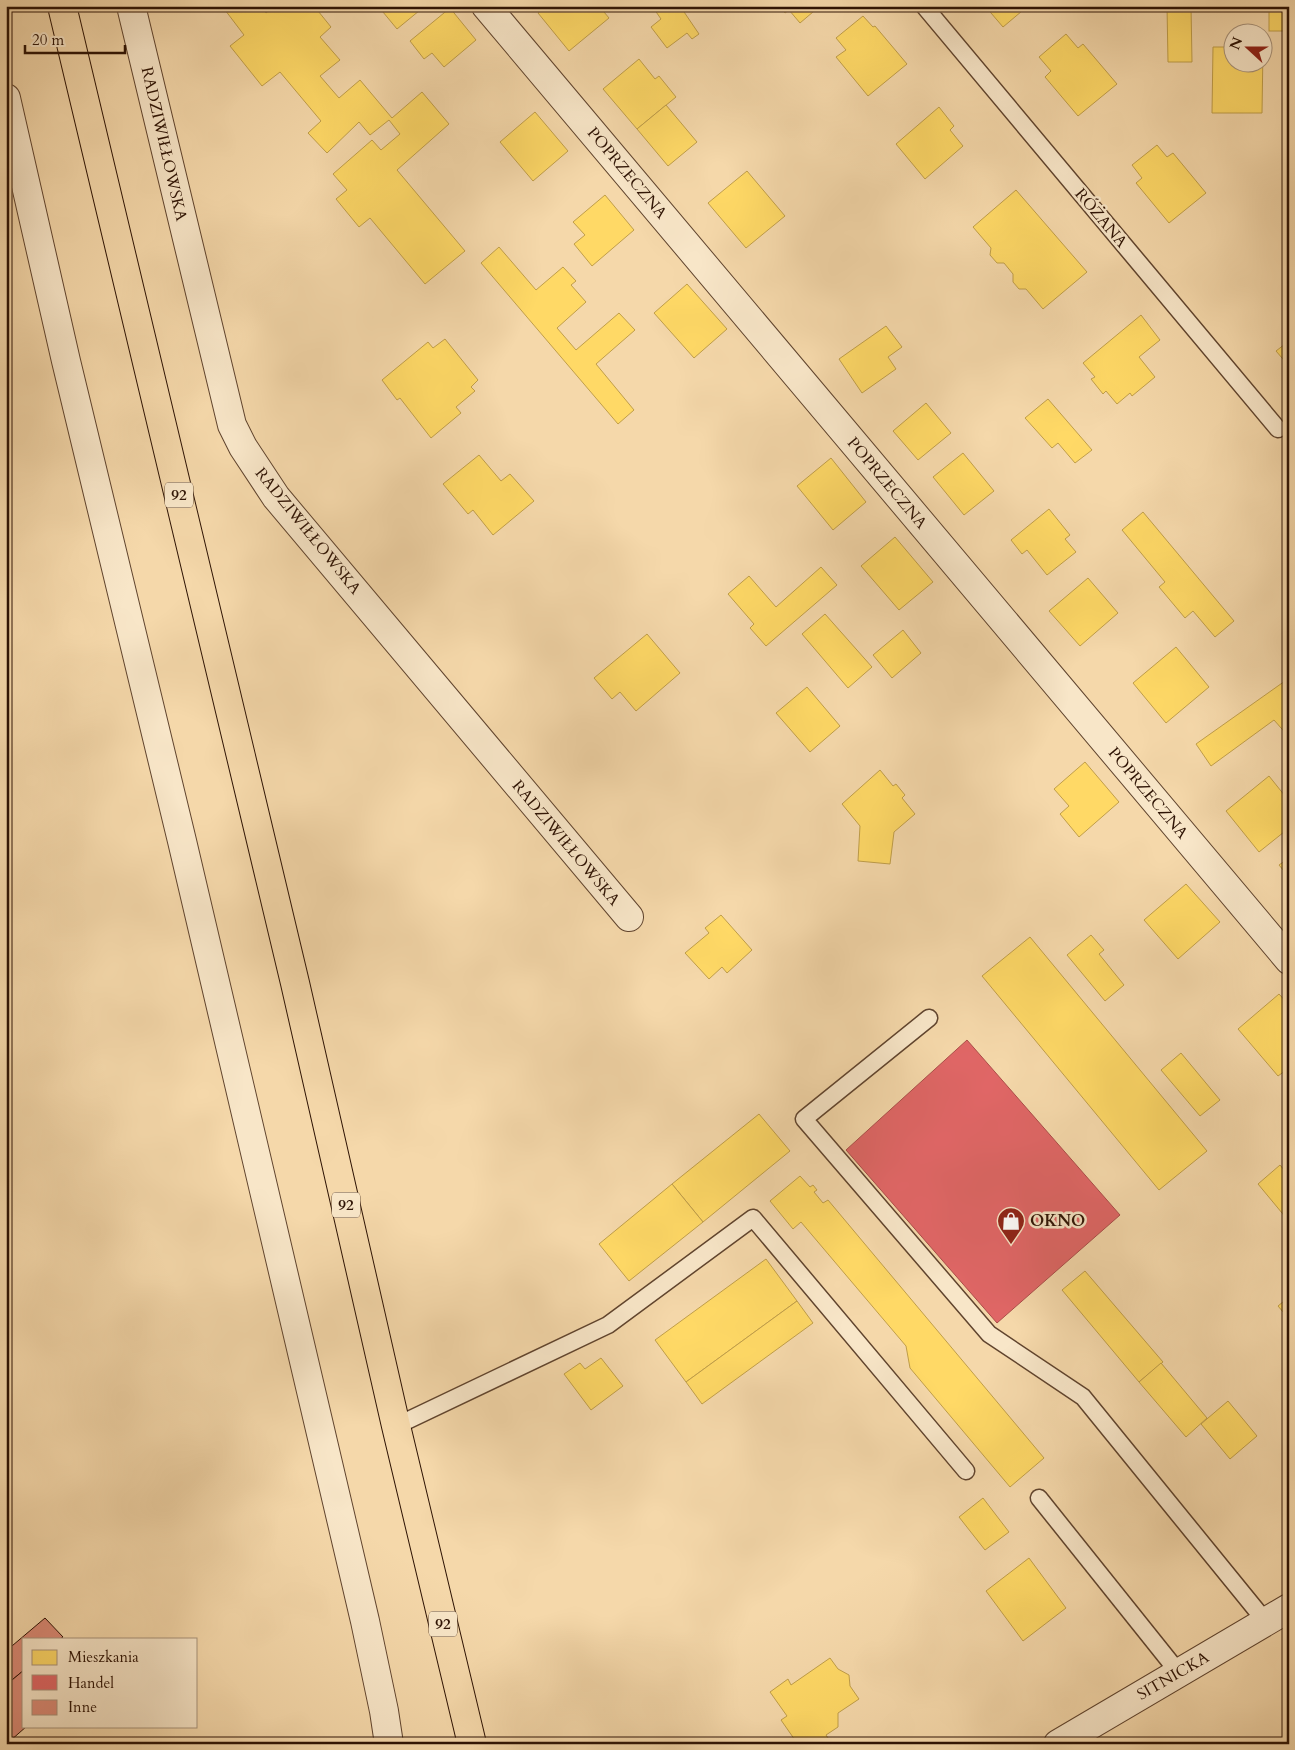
<svg xmlns="http://www.w3.org/2000/svg" width="1295" height="1750" font-family="Cardo,serif">
	<style>
		.homes { fill: #ffd966; stroke: #c09e49 }
		.shops { fill: #e06666; stroke: #ab4d49 }
		.building { fill: #db8a76; stroke: #2e1304 }
		.lines { fill: none; stroke-linecap: round; stroke-linejoin: round }
		.service-casing { stroke: #60442e; stroke-width: 19 }
		.minor-casing { stroke: #60442e; stroke-width: 30 }
		.tertiary-casing { stroke: #60442e; stroke-width: 30 }
		.primary-casing { stroke: #2e1304; stroke-width: 30 }
		.service { stroke: #f8e6c8; stroke-width: 16 }
		.minor { stroke: #f8e6c8; stroke-width: 28 }
		.tertiary { stroke: #f8e6c8; stroke-width: 28 }
		.primary { stroke: #f5d8aa; stroke-width: 28 }
		.labels { text-anchor: middle; dominant-baseline: central; stroke-width: 5; stroke-linejoin: round; paint-order: stroke }
		.shield { fill: #f8e6c8; stroke: #6b523f; stroke-width: 1 }
		.shield-label { font-size: 15px; font-weight: bold; fill: #2e1304 }
		.street-label { font-size: 16px; fill: #2e1304; stroke: #f8e6c8 }
		.poi-label { font-size: 16px; font-weight: bold; fill: #2e1304; stroke: #f8e6c8; text-anchor: start }
	</style>
	<rect width="100%" height="100%" fill="#f5d8aa"/>
	<filter id="stains"><feTurbulence type="fractalNoise" baseFrequency=".004" numOctaves="4"/><feColorMatrix values="0 0 0 0 .2 0 0 0 0 .09 0 0 0 0 .02 0 0 0 .5 -.17"/></filter>
	<radialGradient id="worn" r=".72"><stop offset=".6" stop-color="#630" stop-opacity="0"/><stop offset="1" stop-color="#630" stop-opacity=".3"/></radialGradient>
	<!-- homes -->
	<g class="homes">
		<path d="M 222,6 L 261,6 L 266,13 L 273,7 L 276,11 L 282,6 L 314,6 L 331,27 L 320,37 L 340,60 L 320,76 L 339,98 L 360,80 L 392,118 L 422,92 L 449,124 L 397,170 L 465,251 L 425,284 L 370,218 L 359,227 L 336,199 L 347,190 L 333,174 L 372,140 L 381,150 L 400,134 L 389,120 L 370,135 L 359,122 L 327,153 L 308,133 L 321,121 L 280,72 L 262,86 L 230,46 L 244,35 Z"/>
		<path d="M 378,6 L 425,6 L 397,29 Z"/>
		<path d="M 546,6 L 599,6 L 609,18 L 569,51 L 538,13 Z"/>
		<path d="M 652,6 L 680,6 L 699,34 L 692,39 L 687,33 L 667,48 L 651,27 L 661,19 Z"/>
		<path d="M 779,6 L 820,6 L 800,23 L 789,10 L 785,13 Z"/>
		<path d="M 985,6 L 1028,6 L 1003,27 Z"/>
		<path d="M 1167,6 L 1191,6 L 1192,62 L 1168,62 Z"/>
		<rect x="1269" y="6" width="18" height="25"/>
		<path d="M 450,8 L 476,40 L 444,67 L 432,53 L 424,59 L 410,41 Z"/>
		<path d="M 863,16 L 873,27 L 875,26 L 907,64 L 868,96 L 836,57 L 846,50 L 836,38 Z"/>
		<path d="M 1066,34 L 1078,48 L 1083,44 L 1117,84 L 1078,116 L 1045,77 L 1051,71 L 1039,57 Z"/>
		<path d="M 1213,47 L 1232,47 L 1232,62 L 1262,62 L 1263,48 L 1262,113 L 1212,113 Z"/>
		<path d="M 639,59 L 655,79 L 659,76 L 676,97 L 637,129 L 603,89 Z"/>
		<path d="M 666,105 L 697,142 L 668,166 L 637,129 Z"/>
		<path d="M 939,107 L 954,126 L 950,130 L 963,146 L 925,179 L 896,144 Z"/>
		<path d="M 535,112 L 568,151 L 533,181 L 500,142 Z"/>
		<path d="M 1157,145 L 1167,157 L 1173,153 L 1206,193 L 1169,223 L 1136,183 L 1142,178 L 1132,165 Z"/>
		<path d="M 747,171 L 785,216 L 746,248 L 708,203 Z"/>
		<path d="M 1016,190 L 1087,272 L 1043,309 L 1026,289 L 1019,289 L 1013,282 L 1013,274 L 1004,263 L 997,263 L 990,255 L 991,248 L 973,227 Z"/>
		<path d="M 605,195 L 634,230 L 592,266 L 574,244 L 585,235 L 573,222 Z"/>
		<path d="M 499,247 L 536,290 L 563,267 L 576,281 L 571,285 L 586,302 L 557,328 L 576,350 L 619,313 L 635,330 L 596,364 L 634,410 L 618,424 L 481,263 Z"/>
		<path d="M 687,284 L 727,329 L 694,358 L 654,313 Z"/>
		<path d="M 1141,315 L 1160,340 L 1139,357 L 1155,377 L 1132,396 L 1130,393 L 1117,404 L 1106,391 L 1103,394 L 1091,379 L 1095,377 L 1083,363 Z"/>
		<path d="M 886,326 L 902,347 L 888,357 L 896,369 L 862,393 L 839,359 Z"/>
		<path d="M 445,339 L 478,380 L 471,387 L 475,391 L 456,407 L 461,413 L 431,438 L 400,398 L 397,400 L 382,380 L 428,342 L 433,348 Z"/>
		<path d="M 1289,341 L 1289,366 L 1276,351 Z"/>
		<path d="M 1048,399 L 1092,450 L 1075,463 L 1058,443 L 1052,448 L 1025,418 Z"/>
		<path d="M 926,403 L 951,433 L 918,460 L 893,431 Z"/>
		<path d="M 963,453 L 994,491 L 964,515 L 933,477 Z"/>
		<path d="M 479,455 L 501,481 L 510,474 L 534,501 L 493,535 L 473,510 L 468,514 L 443,484 Z"/>
		<path d="M 831,458 L 866,502 L 833,530 L 797,486 Z"/>
		<path d="M 1049,509 L 1070,535 L 1065,539 L 1076,552 L 1047,575 L 1027,550 L 1022,554 L 1011,540 Z"/>
		<path d="M 1143,512 L 1234,621 L 1215,637 L 1193,611 L 1185,618 L 1159,587 L 1165,582 L 1122,530 Z"/>
		<path d="M 895,537 L 933,582 L 899,610 L 861,566 Z"/>
		<path d="M 821,567 L 837,585 L 766,646 L 750,628 L 754,624 L 728,594 L 749,576 L 776,607 Z"/>
		<path d="M 1088,578 L 1118,613 L 1080,646 L 1049,611 Z"/>
		<path d="M 825,614 L 872,667 L 848,688 L 802,634 Z"/>
		<path d="M 903,630 L 921,653 L 892,678 L 873,655 Z"/>
		<path d="M 647,634 L 680,673 L 636,711 L 620,692 L 612,699 L 594,678 Z"/>
		<path d="M 1176,647 L 1209,687 L 1166,723 L 1133,683 Z"/>
		<path d="M 1285,681 L 1289,686 L 1289,737 L 1274,720 L 1211,766 L 1196,744 Z"/>
		<path d="M 807,687 L 840,726 L 810,752 L 776,713 Z"/>
		<path d="M 1085,762 L 1119,802 L 1079,837 L 1060,814 L 1069,806 L 1054,789 Z"/>
		<path d="M 880,770 L 893,786 L 896,784 L 905,795 L 902,798 L 915,814 L 894,832 L 890,864 L 858,861 L 860,826 L 842,804 Z"/>
		<path d="M 1269,776 L 1289,801 L 1285,804 L 1289,808 L 1289,828 L 1259,852 L 1226,811 Z"/>
		<path d="M 1289,858 L 1289,877 L 1279,865 Z"/>
		<path d="M 1186,884 L 1220,922 L 1178,959 L 1144,920 Z"/>
		<path d="M 721,915 L 752,950 L 727,973 L 722,967 L 709,979 L 685,953 L 709,933 L 705,928 Z"/>
		<path d="M 1091,935 L 1104,950 L 1099,954 L 1124,985 L 1105,1001 L 1067,955 Z"/>
		<path d="M 1030,937 L 1207,1151 L 1159,1190 L 982,976 Z"/>
		<path d="M 1279,994 L 1289,1005 L 1289,1068 L 1278,1076 L 1238,1029 Z"/>
		<path d="M 1181,1053 L 1220,1100 L 1200,1116 L 1161,1070 Z"/>
		<path d="M 759,1114 L 790,1151 L 703,1222 L 672,1184 Z"/>
		<path d="M 1280,1165 L 1289,1176 L 1289,1217 L 1287,1219 L 1258,1184 Z"/>
		<path d="M 800,1176 L 810,1187 L 813,1185 L 817,1190 L 814,1192 L 823,1203 L 828,1200 L 1044,1458 L 1010,1487 L 910,1368 L 906,1346 L 801,1222 L 793,1229 L 770,1201 Z"/>
		<path d="M 672,1184 L 703,1222 L 629,1281 L 599,1244 Z"/>
		<path d="M 766,1259 L 797,1301 L 686,1382 L 655,1340 Z"/>
		<path d="M 1085,1271 L 1163,1362 L 1139,1382 L 1062,1290 Z"/>
		<path d="M 1289,1297 L 1289,1319 L 1278,1306 Z"/>
		<path d="M 797,1301 L 813,1323 L 702,1404 L 686,1382 Z"/>
		<path d="M 601,1358 L 623,1386 L 591,1410 L 564,1374 L 580,1363 L 585,1369 Z"/>
		<path d="M 1161,1363 L 1207,1418 L 1186,1437 L 1139,1382 Z"/>
		<path d="M 1228,1401 L 1257,1436 L 1230,1459 L 1201,1424 Z"/>
		<path d="M 983,1498 L 1009,1532 L 985,1550 L 959,1517 Z"/>
		<path d="M 1029,1558 L 1066,1608 L 1023,1641 L 986,1591 Z"/>
		<path d="M 830,1658 L 838,1669 L 849,1675 L 850,1686 L 859,1699 L 838,1713 L 838,1727 L 826,1735 L 832,1744 L 806,1744 L 803,1739 L 797,1743 L 781,1720 L 787,1716 L 770,1692 L 788,1679 L 791,1685 Z"/>
	</g>
	<!-- shops -->
	<path class="shops" d="M 967,1040 L 1120,1215 L 997,1323 L 846,1150 Z"/>
	<!-- building -->
	<g class="building">
		<path d="M 45,1618 L 63,1637 L 60,1639 L 24,1639 L 24,1670 L 6,1685 L 6,1651 Z"/>
		<path d="M 24,1670 L 24,1726 L 27,1726 L 10,1741 L 6,1737 L 6,1685 Z"/>
	</g>
	<g class="lines">
		<!-- service casing -->
		<g class="service-casing">
			<g id="service">
				<path d="M 924,6 L 1278,429"/>
				<path d="M 929,1018 L 804,1119 L 989,1334 L 1083,1397 L 1266,1622"/>
				<path d="M 396,1426 L 608,1325 L 753,1218 L 966,1471"/>
				<path d="M 1039,1498 L 1179,1673"/>
			</g>
		</g>
		<!-- minor casing -->
		<g class="minor-casing">
			<g id="minor">
				<path d="M 131,6 L 232,425 L 243,447 L 276,497 L 629,917"/>
				<path d="M 486,6 L 1289,960"/>
				<path d="M 6,98 L 66,361 L 182,841 L 365,1621 L 384,1711 L 389,1744"/>
			</g>
		</g>
		<!-- tertiary casing -->
		<g class="tertiary-casing">
			<path id="tertiary" d="M 1058,1744 L 1289,1608"/>
		</g>
		<!-- primary casing -->
		<g class="primary-casing">
			<path id="primary" d="M 62,6 L 295,983 L 396,1426 L 472,1744"/>
		</g>
		<!-- service -->
		<use href="#service" class="service"/>
		<!-- minor -->
		<use href="#minor" class="minor"/>
		<!-- tertiary -->
		<use href="#tertiary" class="tertiary"/>
		<!-- primary -->
		<use href="#primary" class="primary"/>
	</g>
	<!-- icons -->
	<defs>
		<g id="shop-pin" transform="scale(1.4375)"><path d="M0 17L-7.5 6A9.5 9.5 0 1 1 7.5 6Z" fill="#8f2418" stroke="#f8e6c8"/><path d="M-5-2.5h2.3a2.7 3.5 0 0 1 5.4 0H5L5.5 6h-11ZM-1.5-2.5h3a1.5 2.3 0 0 0-3 0Z" fill="#fff"/></g>
	</defs>
	<g fill-rule="evenodd">
		<use href="#shop-pin" x="1011" y="1221"/>
	</g>
	<g class="labels">
		<!-- shield labels -->
		<g class="shield">
			<rect x="165" y="482.5" width="28" height="25" rx="4"/>
			<rect x="332" y="1192.5" width="28" height="25" rx="4"/>
			<rect x="429" y="1611.5" width="28" height="25" rx="4"/>
		</g>
		<g class="shield-label">
			<text x="179" y="495">92</text>
			<text x="346" y="1205">92</text>
			<text x="443" y="1624">92</text>
		</g>
		<!-- street labels -->
		<g class="street-label">
			<text transform="translate(164 144) rotate(77)">RADZIWIŁŁOWSKA</text>
			<text transform="translate(627 173) rotate(50)">POPRZECZNA</text>
			<text transform="translate(1101 218) rotate(50)">RÓŻANA</text>
			<text transform="translate(887 483) rotate(50)">POPRZECZNA</text>
			<text transform="translate(308 531) rotate(51)">RADZIWIŁŁOWSKA</text>
			<text transform="translate(1148 793) rotate(50)">POPRZECZNA</text>
			<text transform="translate(566 843) rotate(50)">RADZIWIŁŁOWSKA</text>
			<text transform="translate(1173 1676) rotate(-30)">SITNICKA</text>
		</g>
		<!-- poi labels -->
		<g class="poi-label">
			<text x="1030" y="1221">OKNO</text>
		</g>
	</g>
	<!-- margin -->
	<rect width="1295" height="1750" fill="none" stroke="#f5d8aa" stroke-width="25"/>
	<rect x="8" y="8" width="1280" height="1735" fill="none" stroke="#2e1304" stroke-width="2.5"/>
	<rect x="12" y="12" width="1270" height="1725" fill="none" stroke="#2e1304"/>
	<!-- legend -->
	<rect x="22" y="1638" width="175" height="90" fill="#f8e6c8" stroke="#a7927a"/>
	<rect x="32" y="1650" width="25" height="15" fill="#ffd966" stroke="#a7927a"/>
	<text x="68" y="1662" font-size="15" fill="#2e1304">Mieszkania</text>
	<rect x="32" y="1675" width="25" height="15" fill="#e06666" stroke="#a7927a"/>
	<text x="68" y="1688" font-size="15" fill="#2e1304">Handel</text>
	<rect x="32" y="1700" width="25" height="15" fill="#db8a76" stroke="#a7927a"/>
	<text x="68" y="1712" font-size="15" fill="#2e1304">Inne</text>
	<!-- north arrow -->
	<g transform="translate(1248 48) rotate(291)"><circle r="24" fill="#f8e6c8" stroke="#a7927a"/>
	<path d="M0-4L9 19L0 12L-9 19Z" fill="#8f2418"/>
	<text y="-8" font-size="14" font-weight="bold" text-anchor="middle" fill="#2e1304">N</text>
	</g>
	<!-- scale -->
	<path d="M25 45v8h100v-8" fill="none" stroke="#2e1304" stroke-width="2.5"/>
	<text x="32" y="45" font-size="15" fill="#2e1304" stroke="#f8e6c8" stroke-width="4" paint-order="stroke">20 m</text>
	<rect width="100%" height="100%" filter="url(#stains)"/>
	<rect width="100%" height="100%" fill="url(#worn)"/>
</svg>
